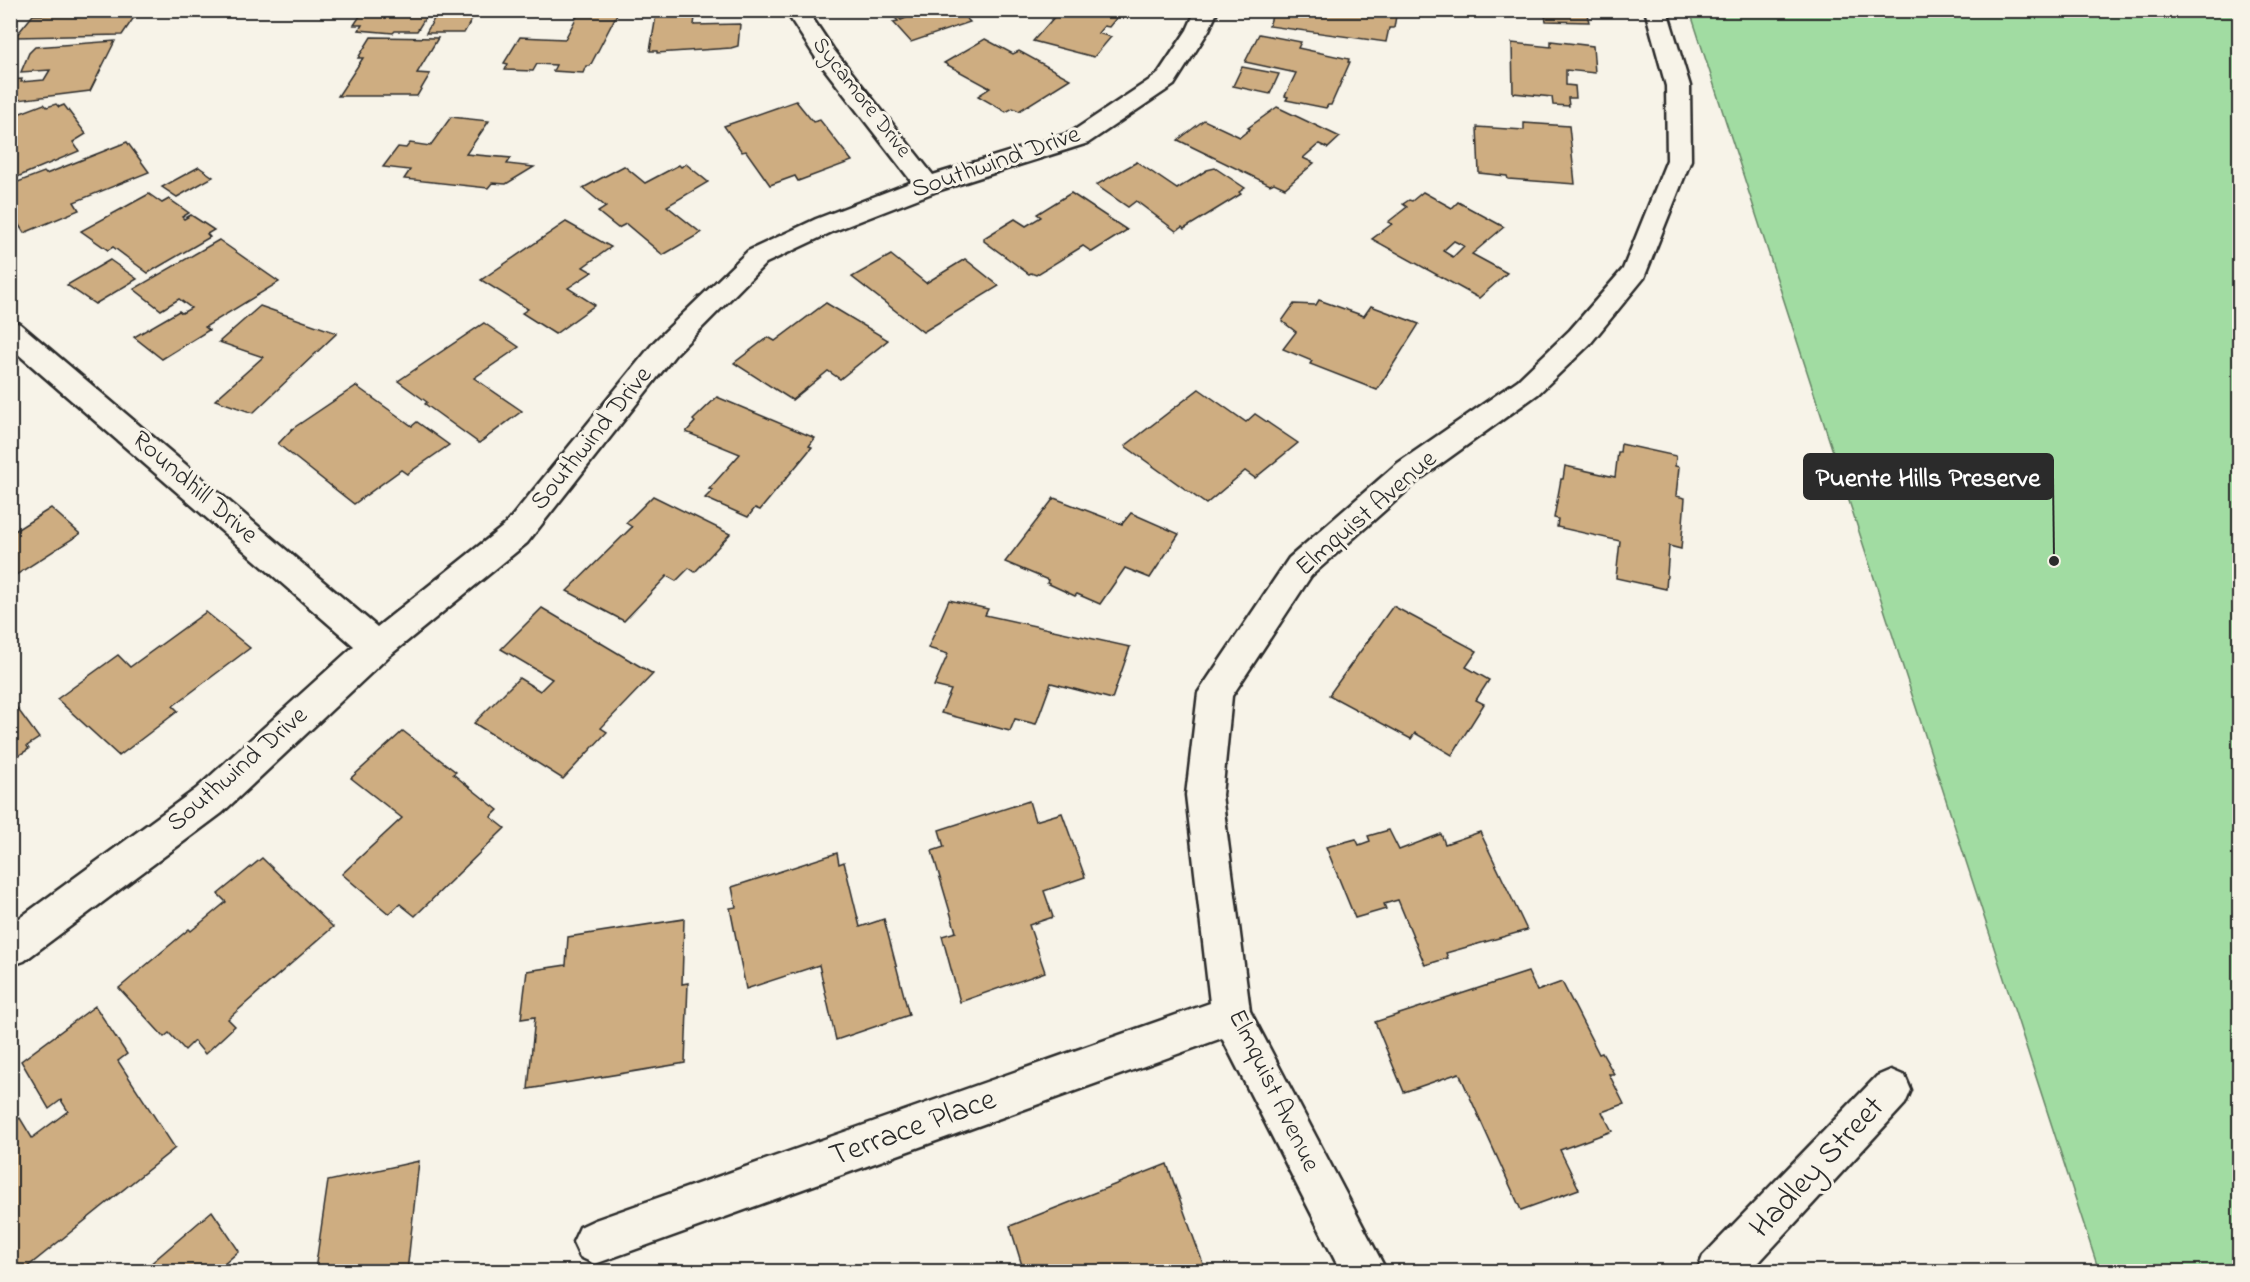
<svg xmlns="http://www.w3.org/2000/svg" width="2250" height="1282" font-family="'Indie Flower',sans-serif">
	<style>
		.green { fill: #a1dca2; stroke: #668466; stroke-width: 1.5 }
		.building { fill: #cead81; stroke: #2b2b2b; stroke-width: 1.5; fill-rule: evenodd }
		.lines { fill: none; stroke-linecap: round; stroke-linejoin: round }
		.minor-casing { stroke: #2b2b2b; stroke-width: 5 }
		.minor { fill: #f7f3e8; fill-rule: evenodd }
		.labels { text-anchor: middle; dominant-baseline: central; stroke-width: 6; stroke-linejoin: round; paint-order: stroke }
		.far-street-label { font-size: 22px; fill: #2b2b2b; stroke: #f7f3e8 }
		.street-label { font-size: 26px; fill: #2b2b2b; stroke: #f7f3e8 }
		.near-street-label { font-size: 32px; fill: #2b2b2b; stroke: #f7f3e8 }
		.leader { fill: none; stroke: #2b2b2b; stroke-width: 2 }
		.callout-dot { fill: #2b2b2b; stroke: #f7f3e8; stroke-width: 2 }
		.callout { fill: #2b2b2b; stroke: #2b2b2b; stroke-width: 2 }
		.callout-label { font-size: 27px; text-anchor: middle; font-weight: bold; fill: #fff }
	</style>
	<rect width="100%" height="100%" fill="#f7f3e8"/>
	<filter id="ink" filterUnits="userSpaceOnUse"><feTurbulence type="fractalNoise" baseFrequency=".0167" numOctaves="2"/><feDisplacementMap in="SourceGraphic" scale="12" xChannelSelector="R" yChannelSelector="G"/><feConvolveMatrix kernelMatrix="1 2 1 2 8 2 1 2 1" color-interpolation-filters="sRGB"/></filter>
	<g filter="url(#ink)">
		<!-- green -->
		<path class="green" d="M 1690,11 L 2239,11 L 2239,1271 L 2099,1271 Z"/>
		<!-- building -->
		<g class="building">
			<path d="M 97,10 L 139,10 L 122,35 L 15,37 L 33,15 L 94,14 Z"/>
			<path d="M 364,10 L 430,10 L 417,31 L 395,31 L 393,33 L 359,30 L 362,25 L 354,25 Z"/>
			<path d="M 439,10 L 477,10 L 464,33 L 426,33 Z"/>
			<path d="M 657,10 L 696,10 L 694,25 L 740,24 L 738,46 L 731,48 L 657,53 L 657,51 L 650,51 Z"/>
			<path d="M 888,10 L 893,10 L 901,20 L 906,18 L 899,10 L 958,10 L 970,22 L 911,42 L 893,22 L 898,21 Z"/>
			<path d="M 1123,10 L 1109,27 L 1104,26 L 1098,33 L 1111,37 L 1094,57 L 1033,41 L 1057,14 L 1047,10 Z"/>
			<path d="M 1274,10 L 1397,10 L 1394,28 L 1389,28 L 1386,42 L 1269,26 Z"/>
			<path d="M 1544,10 L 1586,10 L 1589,22 L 1546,21 Z"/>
			<path d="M 580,11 L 618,12 L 590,66 L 586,66 L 583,73 L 553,71 L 556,65 L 537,64 L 533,71 L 505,70 L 508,64 L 504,63 L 520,37 L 565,39 Z"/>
			<path d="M 1259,34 L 1301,42 L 1298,48 L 1349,59 L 1348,62 L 1350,62 L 1331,105 L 1328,105 L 1326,108 L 1286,100 L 1288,97 L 1285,96 L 1296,73 L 1245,62 Z"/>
			<path d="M 371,37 L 438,38 L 417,73 L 430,74 L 417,96 L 338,96 L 363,58 L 358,58 Z"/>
			<path d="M 985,39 L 1013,54 L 1019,51 L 1070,79 L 1019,111 L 1013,108 L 1006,112 L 978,96 L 990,88 L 944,63 Z"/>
			<path d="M 115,41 L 90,91 L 10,101 L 10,80 L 22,79 L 21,82 L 44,80 L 50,70 L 21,72 L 29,53 L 35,47 Z"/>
			<path d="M 1551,41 L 1593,46 L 1595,73 L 1566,70 L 1566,85 L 1575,86 L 1576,98 L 1568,98 L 1569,106 L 1553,105 L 1552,97 L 1513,93 L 1512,43 L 1551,47 Z"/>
			<path d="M 1242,67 L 1279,74 L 1270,94 L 1233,86 Z"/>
			<path d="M 796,101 L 813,122 L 820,120 L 852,161 L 798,181 L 795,176 L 770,185 L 746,151 L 742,152 L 724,126 Z"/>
			<path d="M 44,104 L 47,107 L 56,104 L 59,107 L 64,105 L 86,134 L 73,142 L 79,151 L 10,180 L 10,117 Z"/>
			<path d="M 1277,107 L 1340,137 L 1328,148 L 1319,144 L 1303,158 L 1314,163 L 1285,188 L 1274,183 L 1270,185 L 1178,140 L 1204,120 L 1240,137 L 1250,129 L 1248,128 Z"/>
			<path d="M 451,117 L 489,121 L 466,154 L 511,158 L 507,164 L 534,167 L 506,184 L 492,183 L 488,188 L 404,179 L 410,170 L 383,167 L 398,147 L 406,148 L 410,143 L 430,146 Z"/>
			<path d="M 1524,123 L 1569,126 L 1575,184 L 1508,179 L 1507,176 L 1479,173 L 1477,127 L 1524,130 Z"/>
			<path d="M 127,142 L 149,172 L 74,202 L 79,210 L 24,233 L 10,211 L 10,185 L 44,172 L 46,174 Z"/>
			<path d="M 1137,162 L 1177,189 L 1207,170 L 1215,168 L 1245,188 L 1239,192 L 1241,194 L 1184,229 L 1182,227 L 1176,231 L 1136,201 L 1128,207 L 1096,185 Z"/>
			<path d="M 686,164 L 708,182 L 667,206 L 701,233 L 663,255 L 626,224 L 618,228 L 598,212 L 606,207 L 583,188 L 624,166 L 645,183 L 679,165 L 681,167 Z"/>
			<path d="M 199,167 L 213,177 L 177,197 L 162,187 Z"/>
			<path d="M 1423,192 L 1452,208 L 1458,202 L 1504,227 L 1472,254 L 1507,273 L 1479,298 L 1372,239 L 1392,224 L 1388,222 L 1407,207 L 1403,204 L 1409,200 L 1412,201 ZM 1454,241 L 1464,246 L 1453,257 L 1443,251 Z"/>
			<path d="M 1071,193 L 1127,230 L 1092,252 L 1083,246 L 1036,275 L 1031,273 L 1029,274 L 984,241 L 984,238 L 1015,219 L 1026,226 L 1041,217 L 1037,214 Z"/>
			<path d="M 149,194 L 162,203 L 169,199 L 189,213 L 182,217 L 184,219 L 191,215 L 214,230 L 207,234 L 210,237 L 148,273 L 113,247 L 108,250 L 81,231 Z"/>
			<path d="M 566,222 L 611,247 L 583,267 L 592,272 L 568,288 L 595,305 L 555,334 L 522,313 L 528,309 L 481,280 Z"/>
			<path d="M 219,240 L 279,282 L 205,327 L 209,330 L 162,359 L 134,337 L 179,311 L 182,313 L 191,308 L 179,299 L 161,310 L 134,289 Z"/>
			<path d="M 891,255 L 926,283 L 965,259 L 999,286 L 923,332 L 852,277 Z"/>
			<path d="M 110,260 L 137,279 L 95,304 L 67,285 Z"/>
			<path d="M 1319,300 L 1364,316 L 1371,306 L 1419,324 L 1377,390 L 1310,364 L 1312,361 L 1283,349 L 1296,332 L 1282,321 L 1294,304 L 1316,305 Z"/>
			<path d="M 826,303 L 888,340 L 840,379 L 828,371 L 792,400 L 734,363 L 768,337 L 775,341 Z"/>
			<path d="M 260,306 L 337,333 L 253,413 L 215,400 L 263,357 L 219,342 Z"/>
			<path d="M 484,323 L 519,347 L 474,378 L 522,411 L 479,443 L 425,404 L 427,402 L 398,381 Z"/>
			<path d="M 356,386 L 412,426 L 417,422 L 449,445 L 407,474 L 401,470 L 354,504 L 278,444 L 292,429 Z"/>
			<path d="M 1199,389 L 1246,422 L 1255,414 L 1298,443 L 1255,478 L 1245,471 L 1206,504 L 1125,446 Z"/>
			<path d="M 717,397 L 815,438 L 809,446 L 812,447 L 760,510 L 755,508 L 748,517 L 705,498 L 713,490 L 709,489 L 740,454 L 686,432 L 695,422 L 693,420 Z"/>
			<path d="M 1621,444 L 1676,456 L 1675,466 L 1679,467 L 1676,496 L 1685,498 L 1681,549 L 1669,546 L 1666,589 L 1616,578 L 1620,541 L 1557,527 L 1558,519 L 1554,518 L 1561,479 L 1563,479 L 1565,466 L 1615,477 L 1618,452 L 1620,452 Z"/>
			<path d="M 653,496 L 730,534 L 695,572 L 689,568 L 676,581 L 667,576 L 624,621 L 567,591 L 632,527 L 626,523 Z"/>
			<path d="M 1054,498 L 1122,524 L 1131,513 L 1179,534 L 1150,578 L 1125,568 L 1100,604 L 1077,594 L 1075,596 L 1047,583 L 1048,580 L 1005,562 Z"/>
			<path d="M 51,508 L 80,534 L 10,579 L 10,534 Z"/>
			<path d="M 949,600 L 988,609 L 985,615 L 1130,647 L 1112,699 L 1051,683 L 1036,724 L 1015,719 L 1010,731 L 941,713 L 951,690 L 934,686 L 948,654 L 928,648 Z"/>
			<path d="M 1393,606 L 1477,651 L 1466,667 L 1489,680 L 1476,700 L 1484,704 L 1452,755 L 1415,733 L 1411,739 L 1329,695 Z"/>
			<path d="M 542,608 L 653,674 L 601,728 L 607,732 L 563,779 L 474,723 L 519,678 L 540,691 L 552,679 L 501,649 Z"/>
			<path d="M 206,612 L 250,648 L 173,706 L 178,711 L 119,756 L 57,699 L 118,655 L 130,667 Z"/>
			<path d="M 14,704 L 39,738 L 27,746 L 29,749 L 10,761 L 10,706 Z"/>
			<path d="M 403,731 L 456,772 L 453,774 L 498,810 L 491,817 L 505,828 L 415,916 L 400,904 L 389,914 L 342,874 L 402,818 L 351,778 Z"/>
			<path d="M 1029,801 L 1035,821 L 1062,813 L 1085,877 L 1044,891 L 1053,917 L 1029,925 L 1045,972 L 960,1002 L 942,936 L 956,932 L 932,851 L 944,847 L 939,830 Z"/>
			<path d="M 1389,830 L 1399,850 L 1441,834 L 1445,844 L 1480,832 L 1527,930 L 1446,953 L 1448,958 L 1425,965 L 1398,900 L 1384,904 L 1386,909 L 1355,918 L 1326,847 L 1356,839 L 1359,845 L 1370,841 L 1368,836 Z"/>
			<path d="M 837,853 L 839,864 L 844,862 L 860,927 L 884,919 L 909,1015 L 836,1040 L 819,965 L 746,989 L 730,908 L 736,907 L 732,887 Z"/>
			<path d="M 262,858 L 333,927 L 228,1019 L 235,1026 L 205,1054 L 194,1041 L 185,1050 L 169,1033 L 164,1037 L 119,988 L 189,929 L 191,931 L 226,902 L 218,894 Z"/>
			<path d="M 684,919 L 682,984 L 688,983 L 685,1063 L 528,1089 L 535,1017 L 521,1019 L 527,971 L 566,965 L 568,937 Z"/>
			<path d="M 1528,972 L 1537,991 L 1562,982 L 1599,1054 L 1602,1053 L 1614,1074 L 1609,1074 L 1624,1104 L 1602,1112 L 1612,1131 L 1560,1150 L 1579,1189 L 1521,1210 L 1459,1073 L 1404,1092 L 1375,1022 Z"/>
			<path d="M 95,1006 L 127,1054 L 118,1061 L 175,1148 L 21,1272 L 10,1272 L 10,1125 L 20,1118 L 32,1138 L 68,1111 L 61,1100 L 49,1109 L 21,1061 Z"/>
			<path d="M 419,1161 L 407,1272 L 308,1272 L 315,1270 L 328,1181 Z"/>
			<path d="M 1167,1164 L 1206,1272 L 1024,1272 L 1010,1226 Z"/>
			<path d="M 212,1211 L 239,1251 L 215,1272 L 141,1272 Z"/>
		</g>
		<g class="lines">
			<!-- minor casing -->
			<g class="minor-casing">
				<g id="minor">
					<path d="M 785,10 L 807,10 L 833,49 L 933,175 L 1070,133 L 1157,75 L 1187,30 L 1196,10 L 1218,10 L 1209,30 L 1174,85 L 1088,143 L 937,191 L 834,231 L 766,263 L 675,355 L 527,543 L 389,656 L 222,813 L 24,961 L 10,966 L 10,925 L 196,789 L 354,646 L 10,347 L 10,321 L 20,324 L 377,627 L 505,525 L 655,341 L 748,251 L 816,219 L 912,182 L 816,58 Z"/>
					<path d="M 1645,10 L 1667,10 L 1690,86 L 1691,160 L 1644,278 L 1590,344 L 1538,394 L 1420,479 L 1311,576 L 1232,696 L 1222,795 L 1250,1011 L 1387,1272 L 1341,1272 L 1222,1038 L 595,1264 L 580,1257 L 573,1242 L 580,1227 L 595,1220 L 1210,1003 L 1186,795 L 1198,693 L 1289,558 L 1398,463 L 1518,380 L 1570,330 L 1623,269 L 1667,160 L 1666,86 Z"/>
					<path d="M 1891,1070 L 1905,1076 L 1911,1090 L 1905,1104 L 1750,1272 L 1697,1272 L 1703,1256 L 1877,1076 Z"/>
				</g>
			</g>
			<!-- minor -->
			<use href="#minor" class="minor"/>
		</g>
	</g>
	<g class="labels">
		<!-- far-street labels -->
		<g class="far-street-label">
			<text transform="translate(861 98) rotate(52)">Sycamore Drive</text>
		</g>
		<!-- street labels -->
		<g class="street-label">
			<text transform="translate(996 163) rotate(-19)">Southwind Drive</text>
			<text transform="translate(592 439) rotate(-51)">Southwind Drive</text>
			<text transform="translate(194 488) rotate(41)">Roundhill Drive</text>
			<text transform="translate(1367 514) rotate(-41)">Elmquist Avenue</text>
			<text transform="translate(238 770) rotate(-41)">Southwind Drive</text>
			<text transform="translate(1273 1091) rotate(64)">Elmquist Avenue</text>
		</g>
		<!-- near-street labels -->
		<g class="near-street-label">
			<text transform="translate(913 1129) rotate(-20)">Terrace Place</text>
			<text transform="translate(1818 1168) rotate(-47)">Hadley Street</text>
		</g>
	</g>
	<!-- callouts -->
	<path class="leader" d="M2054 561L2053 476"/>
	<circle class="callout-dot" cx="2054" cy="561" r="6"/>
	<rect class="callout" x="1804" y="454" width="249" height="45" rx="6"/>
	<g class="callout-label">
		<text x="1928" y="486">Puente Hills Preserve</text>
	</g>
	<!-- margin -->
	<rect width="2250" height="1282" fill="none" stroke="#f7f3e8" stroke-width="36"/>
	<rect x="18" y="18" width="2214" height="1246" fill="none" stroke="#2b2b2b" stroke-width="2" filter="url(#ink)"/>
</svg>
